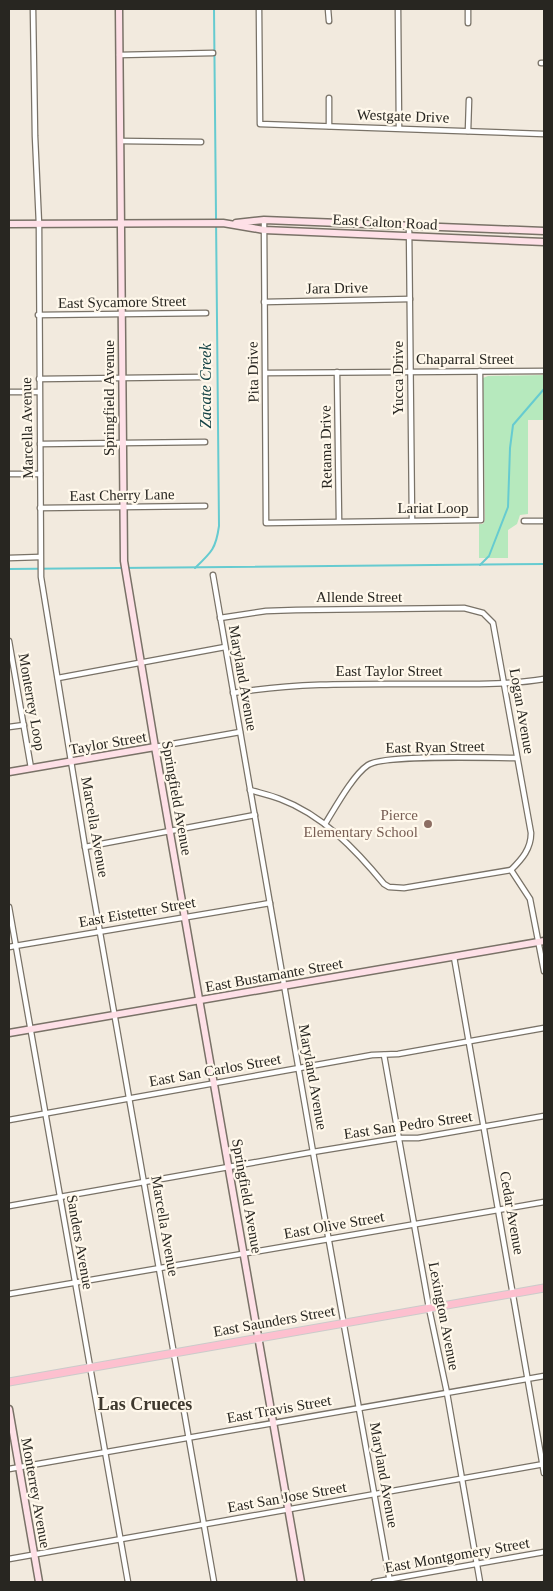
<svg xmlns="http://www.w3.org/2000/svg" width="553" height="1591" font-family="'Times New Roman',serif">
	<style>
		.green { fill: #b6e9bd }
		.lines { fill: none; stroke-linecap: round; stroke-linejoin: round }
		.stream { stroke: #66cbd0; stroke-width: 2 }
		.street-casing { stroke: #797267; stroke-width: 7 }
		.secondary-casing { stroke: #797267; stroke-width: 9 }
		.primary-casing { stroke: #cbcbca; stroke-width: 9 }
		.street { stroke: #fff; stroke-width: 4.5 }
		.secondary { stroke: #fee0e7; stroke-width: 6 }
		.primary { stroke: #fdc0cf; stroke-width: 7 }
		.education-dot { fill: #8d6e63; stroke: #fff8eb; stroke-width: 2 }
		.labels { text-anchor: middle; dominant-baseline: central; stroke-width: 4.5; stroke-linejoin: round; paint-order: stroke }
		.street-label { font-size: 15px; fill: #282621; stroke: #fff8eb }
		.education-label { font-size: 15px; fill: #785e54; stroke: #fff8eb; text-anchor: end }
		.water-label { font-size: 16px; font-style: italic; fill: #154346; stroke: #fff8eb }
		.quarter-label { font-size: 18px; font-weight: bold; fill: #3e382e; stroke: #fff8eb }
	</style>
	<rect width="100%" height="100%" fill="#f2eade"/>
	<!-- green -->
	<path class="green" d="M 544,375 L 544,420 L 528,420 L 528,514 L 520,515 L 517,524 L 508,530 L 508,558 L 479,558 L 479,524 L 483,524 L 485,520 L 483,378 L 488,376 Z"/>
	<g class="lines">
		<!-- stream -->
		<g class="stream">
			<path d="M 480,565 L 489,556 L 508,507 L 510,448 L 513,425 L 544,389"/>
			<path d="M 195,568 C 212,552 216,548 219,526 L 214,9"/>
			<path d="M 9,569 L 544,564"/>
		</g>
		<!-- street casing -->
		<g class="street-casing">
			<g id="street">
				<path d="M 33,9 L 35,136 L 39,224 L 41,577 L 85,847 L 214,1582"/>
				<path d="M 259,9 L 260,124 L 544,134"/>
				<path d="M 328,9 L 329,21"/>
				<path d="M 398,9 L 399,128"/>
				<path d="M 468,9 L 468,23"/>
				<path d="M 119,55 L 213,53"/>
				<path d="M 541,63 L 544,63"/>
				<path d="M 329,126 L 329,98"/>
				<path d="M 468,131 L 469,100"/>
				<path d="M 121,141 L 201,142"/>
				<path d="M 264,220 L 266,523 L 481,520 L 480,371"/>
				<path d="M 409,225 L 412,520"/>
				<path d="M 264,302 L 410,299"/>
				<path d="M 38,315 L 206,313"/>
				<path d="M 337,372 L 339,521"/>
				<path d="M 266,373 L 544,371"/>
				<path d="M 39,379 L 202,377"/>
				<path d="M 9,392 L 39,392"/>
				<path d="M 40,444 L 205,442"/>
				<path d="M 9,474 L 40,474"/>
				<path d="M 40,508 L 205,506"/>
				<path d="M 524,521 L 544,521"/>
				<path d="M 9,558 L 40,557"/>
				<path d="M 213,575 L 313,1152 L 390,1582"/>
				<path d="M 220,618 L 266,611 L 296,610 L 464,608 L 483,613 L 493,623 L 531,833 C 531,849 522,859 511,870 L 530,899 L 544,971"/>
				<path d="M 9,641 L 31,768"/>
				<path d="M 58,678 L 225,647"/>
				<path d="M 233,693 C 300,682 367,684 434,684 C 471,684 508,685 544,679"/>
				<path d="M 9,727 L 24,725"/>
				<path d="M 155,747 L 240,732"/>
				<path d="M 250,790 C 260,793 270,795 280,799 C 323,815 356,850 384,884 L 389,887 L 404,888 L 511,870"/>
				<path d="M 325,824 C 335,808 353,775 368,765 C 384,754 491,758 517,758"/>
				<path d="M 85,847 L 255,815"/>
				<path d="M 9,907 L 128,1582"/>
				<path d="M 9,947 L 270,903"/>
				<path d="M 454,957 L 544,1473"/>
				<path d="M 384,1055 L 429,1308 L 447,1393 L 480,1582"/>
				<path d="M 9,1120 L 372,1055 L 398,1054 L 544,1028"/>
				<path d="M 9,1206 L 313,1152 L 398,1138 L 418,1138 L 544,1116"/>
				<path d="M 9,1294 L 544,1202"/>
				<path d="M 9,1469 L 544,1376"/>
				<path d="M 9,1559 L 544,1464"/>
				<path d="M 374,1582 L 544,1552"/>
			</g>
		</g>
		<!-- secondary casing -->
		<g class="secondary-casing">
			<g id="secondary">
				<path d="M 119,9 L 124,561 L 155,747 L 301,1582"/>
				<path d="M 236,223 L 264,220 L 544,231"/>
				<path d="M 9,224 L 223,223 L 264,230 L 544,242"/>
				<path d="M 9,772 L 155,747"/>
				<path d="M 9,1033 L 544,941"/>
				<path d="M 9,1409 L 39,1582"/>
			</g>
		</g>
		<!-- primary casing -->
		<g class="primary-casing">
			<path id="primary" d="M 9,1382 L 544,1288"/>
		</g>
		<!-- street -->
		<use href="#street" class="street"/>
		<!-- secondary -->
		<use href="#secondary" class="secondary"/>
		<!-- primary -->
		<use href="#primary" class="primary"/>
	</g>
	<!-- markers -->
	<circle class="education-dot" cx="428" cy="824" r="5"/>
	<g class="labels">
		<!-- street labels -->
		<g class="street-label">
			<text transform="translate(403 116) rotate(2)">Westgate Drive</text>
			<text transform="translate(385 222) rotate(3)">East Calton Road</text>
			<text transform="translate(337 288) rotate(-1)">Jara Drive</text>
			<text transform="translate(122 302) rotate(-1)">East Sycamore Street</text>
			<text x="465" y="359">Chaparral Street</text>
			<text transform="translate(253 372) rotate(-91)">Pita Drive</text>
			<text transform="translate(398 378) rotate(-90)">Yucca Drive</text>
			<text transform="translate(109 398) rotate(-90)">Springfield Avenue</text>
			<text transform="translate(27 428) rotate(-91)">Marcella Avenue</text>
			<text transform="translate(326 447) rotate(-91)">Retama Drive</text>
			<text transform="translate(122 495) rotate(-1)">East Cherry Lane</text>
			<text x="433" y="508">Lariat Loop</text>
			<text x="359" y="597">Allende Street</text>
			<text x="389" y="671">East Taylor Street</text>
			<text transform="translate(243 678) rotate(80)">Maryland Avenue</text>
			<text transform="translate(32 702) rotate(80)">Monterrey Loop</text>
			<text transform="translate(522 711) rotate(80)">Logan Avenue</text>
			<text transform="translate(108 743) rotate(-10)">Taylor Street</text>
			<text transform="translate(435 747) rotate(-1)">East Ryan Street</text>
			<text transform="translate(177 798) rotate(80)">Springfield Avenue</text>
			<text transform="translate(95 827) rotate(80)">Marcella Avenue</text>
			<text transform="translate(137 912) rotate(-10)">East Eistetter Street</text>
			<text transform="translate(274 975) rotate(-10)">East Bustamante Street</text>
			<text transform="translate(215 1070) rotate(-10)">East San Carlos Street</text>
			<text transform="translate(313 1077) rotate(80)">Maryland Avenue</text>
			<text transform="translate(408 1125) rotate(-8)">East San Pedro Street</text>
			<text transform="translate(247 1196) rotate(80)">Springfield Avenue</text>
			<text transform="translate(512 1213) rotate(80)">Cedar Avenue</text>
			<text transform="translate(334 1225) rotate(-10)">East Olive Street</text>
			<text transform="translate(165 1226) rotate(80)">Marcella Avenue</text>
			<text transform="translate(80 1242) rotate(80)">Sanders Avenue</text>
			<text transform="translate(444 1316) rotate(79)">Lexington Avenue</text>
			<text transform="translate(274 1321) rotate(-10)">East Saunders Street</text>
			<text transform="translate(279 1409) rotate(-10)">East Travis Street</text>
			<text transform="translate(384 1475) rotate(80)">Maryland Avenue</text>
			<text transform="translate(36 1493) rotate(80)">Monterrey Avenue</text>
			<text transform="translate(287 1497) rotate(-10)">East San Jose Street</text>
			<text transform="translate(457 1555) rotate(-10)">East Montgomery Street</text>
		</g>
		<!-- education labels -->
		<g class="education-label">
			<text x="418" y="815">Pierce<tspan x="418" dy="17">Elementary School</tspan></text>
		</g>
		<!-- water labels -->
		<g class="water-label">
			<text transform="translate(205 386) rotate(-90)">Zacate Creek</text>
		</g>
		<!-- quarter labels -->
		<g class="quarter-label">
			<text x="145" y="1404">Las Crueces</text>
		</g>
	</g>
	<!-- border -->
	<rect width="553" height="1591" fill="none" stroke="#282621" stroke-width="20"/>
</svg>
